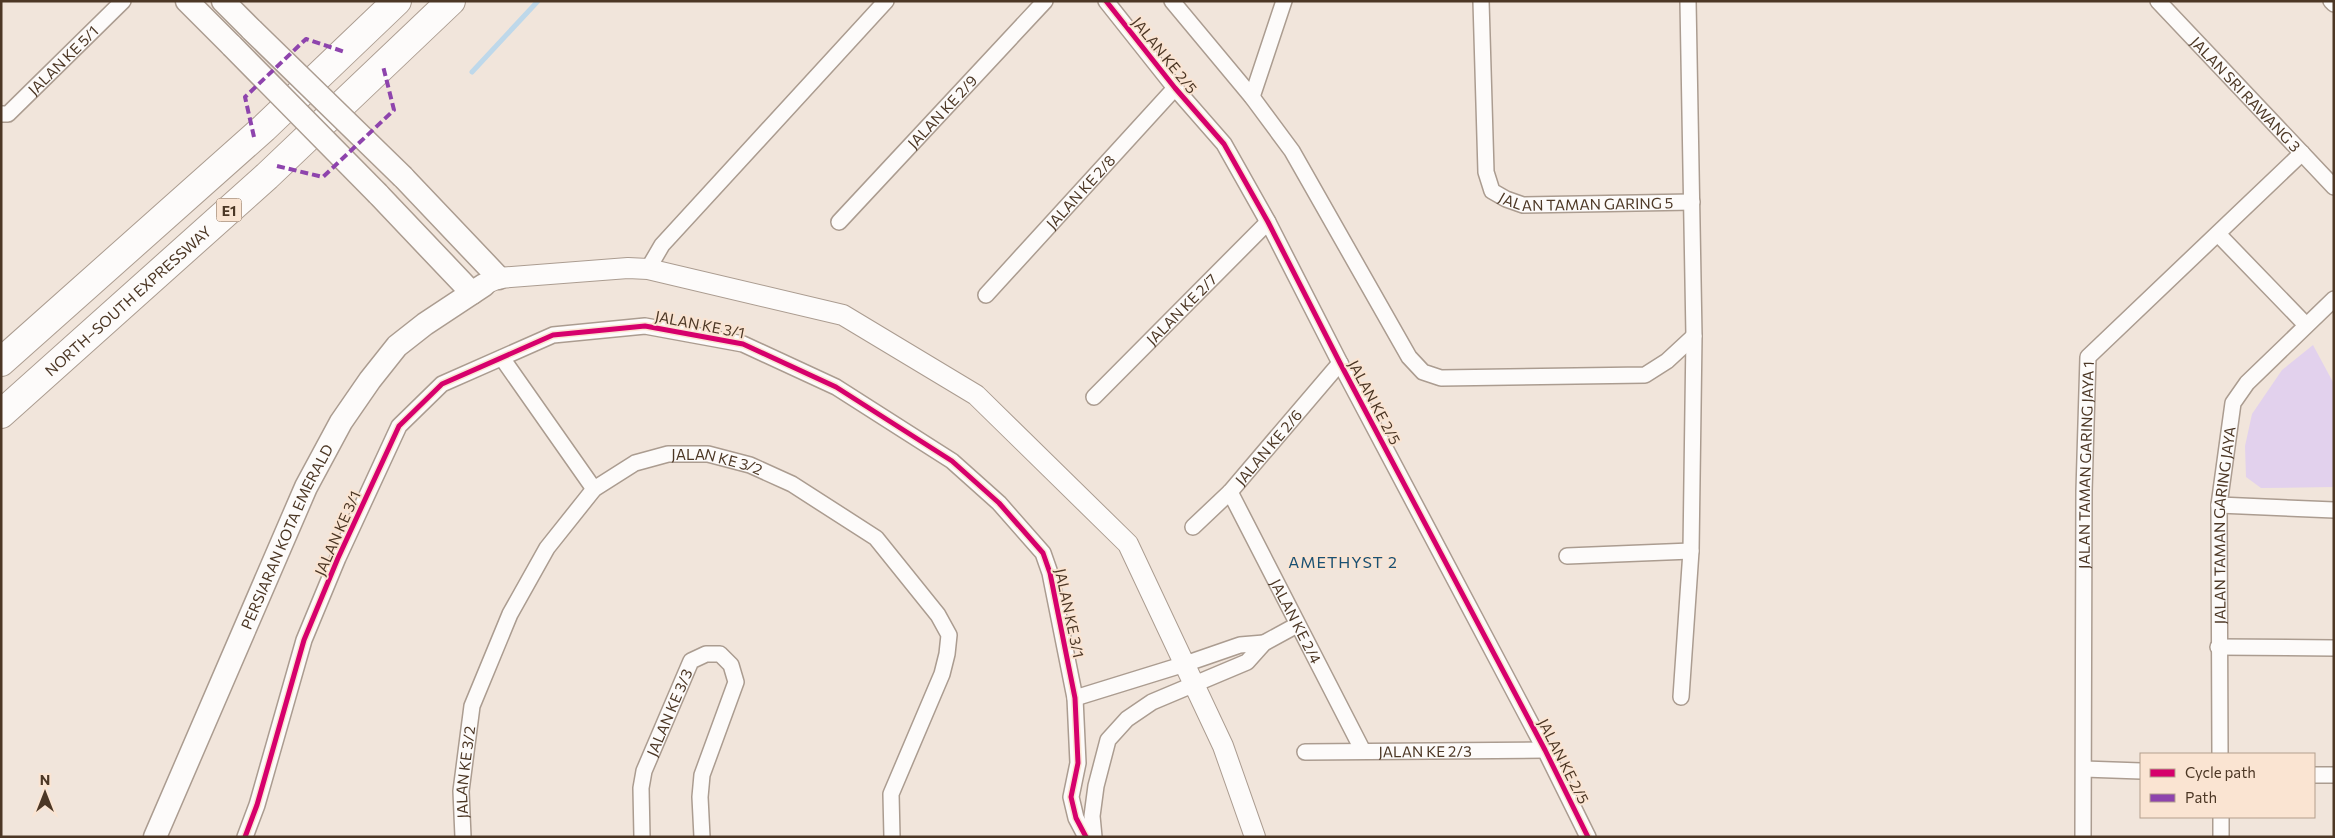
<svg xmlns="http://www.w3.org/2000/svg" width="2335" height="838" font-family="Commissioner,sans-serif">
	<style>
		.green { fill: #e2d1ed }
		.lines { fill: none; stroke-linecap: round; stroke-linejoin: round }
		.stream { stroke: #bed8ea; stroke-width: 5 }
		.minor-casing { stroke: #ab9c90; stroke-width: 18 }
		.tertiary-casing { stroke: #ab9c90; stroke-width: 22 }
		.secondary-casing { stroke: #ab9c90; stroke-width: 25 }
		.motorway-casing { stroke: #ab9c90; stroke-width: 30 }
		.minor { stroke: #fdfbfa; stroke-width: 15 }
		.tertiary { stroke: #fdfbfa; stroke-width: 20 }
		.secondary { stroke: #fdfbfa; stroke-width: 22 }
		.motorway { stroke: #fdfbfa; stroke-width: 28 }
		.secondary-bridge-casing { stroke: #ab9c90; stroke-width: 25; stroke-linecap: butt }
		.secondary-bridge { stroke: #fdfbfa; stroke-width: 22 }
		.quiet { stroke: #8e44ad; stroke-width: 4; stroke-dasharray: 8 4; stroke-linecap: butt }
		.cycleway-casing { stroke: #fae4d2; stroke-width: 8 }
		.cycleway { stroke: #d6006c; stroke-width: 5 }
		.labels { text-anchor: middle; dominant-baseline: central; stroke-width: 4; stroke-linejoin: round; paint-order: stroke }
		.shield { fill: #fae4d2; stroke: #806b59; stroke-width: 1 }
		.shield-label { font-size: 14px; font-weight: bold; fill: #4c3725 }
		.street-label { font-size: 15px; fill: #4c3725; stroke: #fae4d2 }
		.neighbourhood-label { font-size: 16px; letter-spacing: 1px; fill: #1a5072; stroke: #fae4d2 }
	</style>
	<rect width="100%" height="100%" fill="#f1e5db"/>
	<!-- green -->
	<path class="green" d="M 2313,345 L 2334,384 L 2334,487 L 2261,488 L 2246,477 L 2245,446 L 2252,414 L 2282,370 Z"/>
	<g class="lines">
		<!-- stream -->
		<path class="stream" d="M 472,72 L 538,1"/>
		<!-- minor casing -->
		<g class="minor-casing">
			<g id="minor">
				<path d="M 1106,1 L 1175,88 L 1224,144 L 1268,222 L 1340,363 L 1545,750 L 1588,837"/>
				<path d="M 1172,1 L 1252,97 L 1292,151 L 1409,357 L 1423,372 L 1441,378 L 1645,375 L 1667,361 L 1694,336"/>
				<path id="s1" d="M 1481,1 L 1486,172 L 1492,191 L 1506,199 L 1523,205 L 1692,202"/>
				<path id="s2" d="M 2158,1 L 2334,187"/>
				<path d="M 2331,1 L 2334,4"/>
				<path d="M 1252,97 L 1284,1"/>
				<path id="s3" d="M 1,114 L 8,114 L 123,1"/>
				<path id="s4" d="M 839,222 L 1045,1"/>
				<path d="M 2218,234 L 2306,325"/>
				<path d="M 648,269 L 662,245 L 886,1"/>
				<path id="s5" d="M 986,295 L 1175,88"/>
				<path d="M 502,358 L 594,489"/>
				<path id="s6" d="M 1094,397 L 1268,222"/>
				<path id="s7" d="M 1230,492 L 1363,751"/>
				<path d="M 2219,505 L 2334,510"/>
				<path id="s8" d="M 1193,527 L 1230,492 L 1340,363"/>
				<path d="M 1567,556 L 1691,551"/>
				<path d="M 2218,647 L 2334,648"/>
				<path d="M 1681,697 L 1691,551 L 1694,336 L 1688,1"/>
				<path d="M 1075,698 L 1185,664 L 1240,645 L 1264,643"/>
				<path id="s9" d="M 1305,752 L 1545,750"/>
				<path id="s10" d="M 2220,754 L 2219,505 L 2233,403 L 2247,383 L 2334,299"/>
				<path d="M 2084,769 L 2141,771"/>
				<path d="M 2314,775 L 2334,775"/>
				<path d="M 2221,817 L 2221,837"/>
				<path d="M 245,837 L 257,805 L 304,640 L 338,558 L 399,426 L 442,384 L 553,335 L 645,326 L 743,344 L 836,387 L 952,461 L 999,503 L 1043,553 L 1050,573 L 1075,698 L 1078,763 L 1071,797 L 1076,818 L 1086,837"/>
				<path id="s11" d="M 463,837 L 461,791 L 472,706 L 510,614 L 547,548 L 594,489 L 635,463 L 668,454 L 708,454 L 750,465 L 792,484 L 876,538 L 938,615 L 949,635 L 947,654 L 942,674 L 891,794 L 892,837"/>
				<path id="s12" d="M 642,837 L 641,788 L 644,771 L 691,661 L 706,654 L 720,654 L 731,665 L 736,682 L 702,775 L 700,797 L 702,837"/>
				<path d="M 1094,837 L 1092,816 L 1096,786 L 1108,740 L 1127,719 L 1152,702 L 1247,662 L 1264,643 L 1297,625"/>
				<path id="s13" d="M 2083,837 L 2084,491 L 2088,357 L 2302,153"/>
			</g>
		</g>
		<!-- tertiary casing -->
		<g class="tertiary-casing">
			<path id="tertiary" d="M 485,284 L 499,278 L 628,268 L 648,269 L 843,315 L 976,395 L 1128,544 L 1223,746 L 1255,837"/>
		</g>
		<!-- secondary casing -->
		<g class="secondary-casing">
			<g id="secondary">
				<path d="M 187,1 L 232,46"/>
				<path d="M 223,1 L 252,30"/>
				<path d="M 403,177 L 499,278"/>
				<path d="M 378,194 L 472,293"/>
				<path id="s14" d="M 155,837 L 306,487 L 341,422 L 370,380 L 397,346 L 425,324 L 484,285"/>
			</g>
		</g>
		<!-- motorway casing -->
		<g class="motorway-casing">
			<g id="motorway">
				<path d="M 1,362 L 264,128 L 397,1"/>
				<path id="s15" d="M 1,414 L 267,176 L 451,1"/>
			</g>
		</g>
		<!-- minor -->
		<use href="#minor" class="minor"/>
		<!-- tertiary -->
		<use href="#tertiary" class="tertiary"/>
		<!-- secondary -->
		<use href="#secondary" class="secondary"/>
		<!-- motorway -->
		<use href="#motorway" class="motorway"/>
		<!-- secondary-bridge casing -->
		<g class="secondary-bridge-casing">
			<g id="secondary-bridge">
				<path d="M 252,30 L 403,177"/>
				<path d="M 232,46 L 378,194"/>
			</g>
		</g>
		<!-- secondary-bridge -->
		<use href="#secondary-bridge" class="secondary-bridge"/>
		<!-- quiet -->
		<g class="quiet">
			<path d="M 254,137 L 245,97 L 306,39 L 345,52"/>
			<path d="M 277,166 L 323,177 L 394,110 L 383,66"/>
		</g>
		<!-- cycleway casing -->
		<g class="cycleway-casing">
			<g id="cycleway">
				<path d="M 1106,1 L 1175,88 L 1224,144 L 1268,222 L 1340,363 L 1545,750 L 1588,837"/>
				<path d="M 245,837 L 257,805 L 304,640 L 338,558 L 399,426 L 442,384 L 553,335 L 645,326 L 743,344 L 836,387 L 952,461 L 999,503 L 1043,553 L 1050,573 L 1075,698 L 1078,763 L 1071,797 L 1076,818 L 1086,837"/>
			</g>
		</g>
		<!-- cycleway -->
		<use href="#cycleway" class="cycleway"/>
	</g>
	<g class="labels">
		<!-- shield labels -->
		<rect class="shield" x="216.5" y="198.5" width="25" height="23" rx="4"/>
		<g class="shield-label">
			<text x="229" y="210">E1</text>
		</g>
		<!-- street labels -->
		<g class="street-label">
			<text transform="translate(1165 55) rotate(51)">JALAN KE 2/5</text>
			<text stroke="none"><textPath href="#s3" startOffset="84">JALAN KE 5/1</textPath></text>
			<text stroke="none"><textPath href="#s2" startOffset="128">JALAN SRI RAWANG 3</textPath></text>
			<text stroke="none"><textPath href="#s4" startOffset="151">JALAN KE 2/9</textPath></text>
			<text stroke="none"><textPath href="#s5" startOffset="140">JALAN KE 2/8</textPath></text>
			<text stroke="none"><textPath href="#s1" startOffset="288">JALAN TAMAN GARING 5</textPath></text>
			<text stroke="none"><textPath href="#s15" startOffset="170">NORTH–SOUTH EXPRESSWAY</textPath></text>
			<text stroke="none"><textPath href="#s6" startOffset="124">JALAN KE 2/7</textPath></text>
			<text transform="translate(700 324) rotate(11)">JALAN KE 3/1</text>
			<text transform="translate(1375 402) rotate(62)">JALAN KE 2/5</text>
			<text stroke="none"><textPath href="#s8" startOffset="110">JALAN KE 2/6</textPath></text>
			<text stroke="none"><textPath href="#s11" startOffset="515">JALAN KE 3/2</textPath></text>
			<text stroke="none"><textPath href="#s13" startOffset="372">JALAN TAMAN GARING JAYA 1</textPath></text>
			<text stroke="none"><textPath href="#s10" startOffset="229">JALAN TAMAN GARING JAYA</textPath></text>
			<text transform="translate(337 533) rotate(-66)">JALAN KE 3/1</text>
			<text stroke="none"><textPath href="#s14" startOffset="328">PERSIARAN KOTA EMERALD</textPath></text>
			<text transform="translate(1070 613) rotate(78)">JALAN KE 3/1</text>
			<text stroke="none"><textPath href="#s7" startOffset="145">JALAN KE 2/4</textPath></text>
			<text stroke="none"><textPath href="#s12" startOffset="130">JALAN KE 3/3</textPath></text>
			<text stroke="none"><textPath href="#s9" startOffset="120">JALAN KE 2/3</textPath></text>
			<text transform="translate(1564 761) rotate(63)">JALAN KE 2/5</text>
			<text stroke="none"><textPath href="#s11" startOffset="65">JALAN KE 3/2</textPath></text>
		</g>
		<!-- neighbourhood labels -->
		<g class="neighbourhood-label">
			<text x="1343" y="561">AMETHYST 2</text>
		</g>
	</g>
	<!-- border -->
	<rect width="2335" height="838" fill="none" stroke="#4c3725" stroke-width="5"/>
	<!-- legend -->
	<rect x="2140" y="753" width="175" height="65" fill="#fae4d2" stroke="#b49f8d"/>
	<rect x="2150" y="769" width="25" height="8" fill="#d6006c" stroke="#b49f8d"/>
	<text x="2185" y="778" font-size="15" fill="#4c3725">Cycle path</text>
	<rect x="2150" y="794" width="25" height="8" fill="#8e44ad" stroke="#b49f8d"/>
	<text x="2185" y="803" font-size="15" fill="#4c3725">Path</text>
	<!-- north arrow -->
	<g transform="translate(45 793)" stroke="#fae4d2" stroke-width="4" paint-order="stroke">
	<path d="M0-4L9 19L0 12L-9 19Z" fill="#4c3725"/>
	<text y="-8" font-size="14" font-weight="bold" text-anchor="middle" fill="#4c3725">N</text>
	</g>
</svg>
